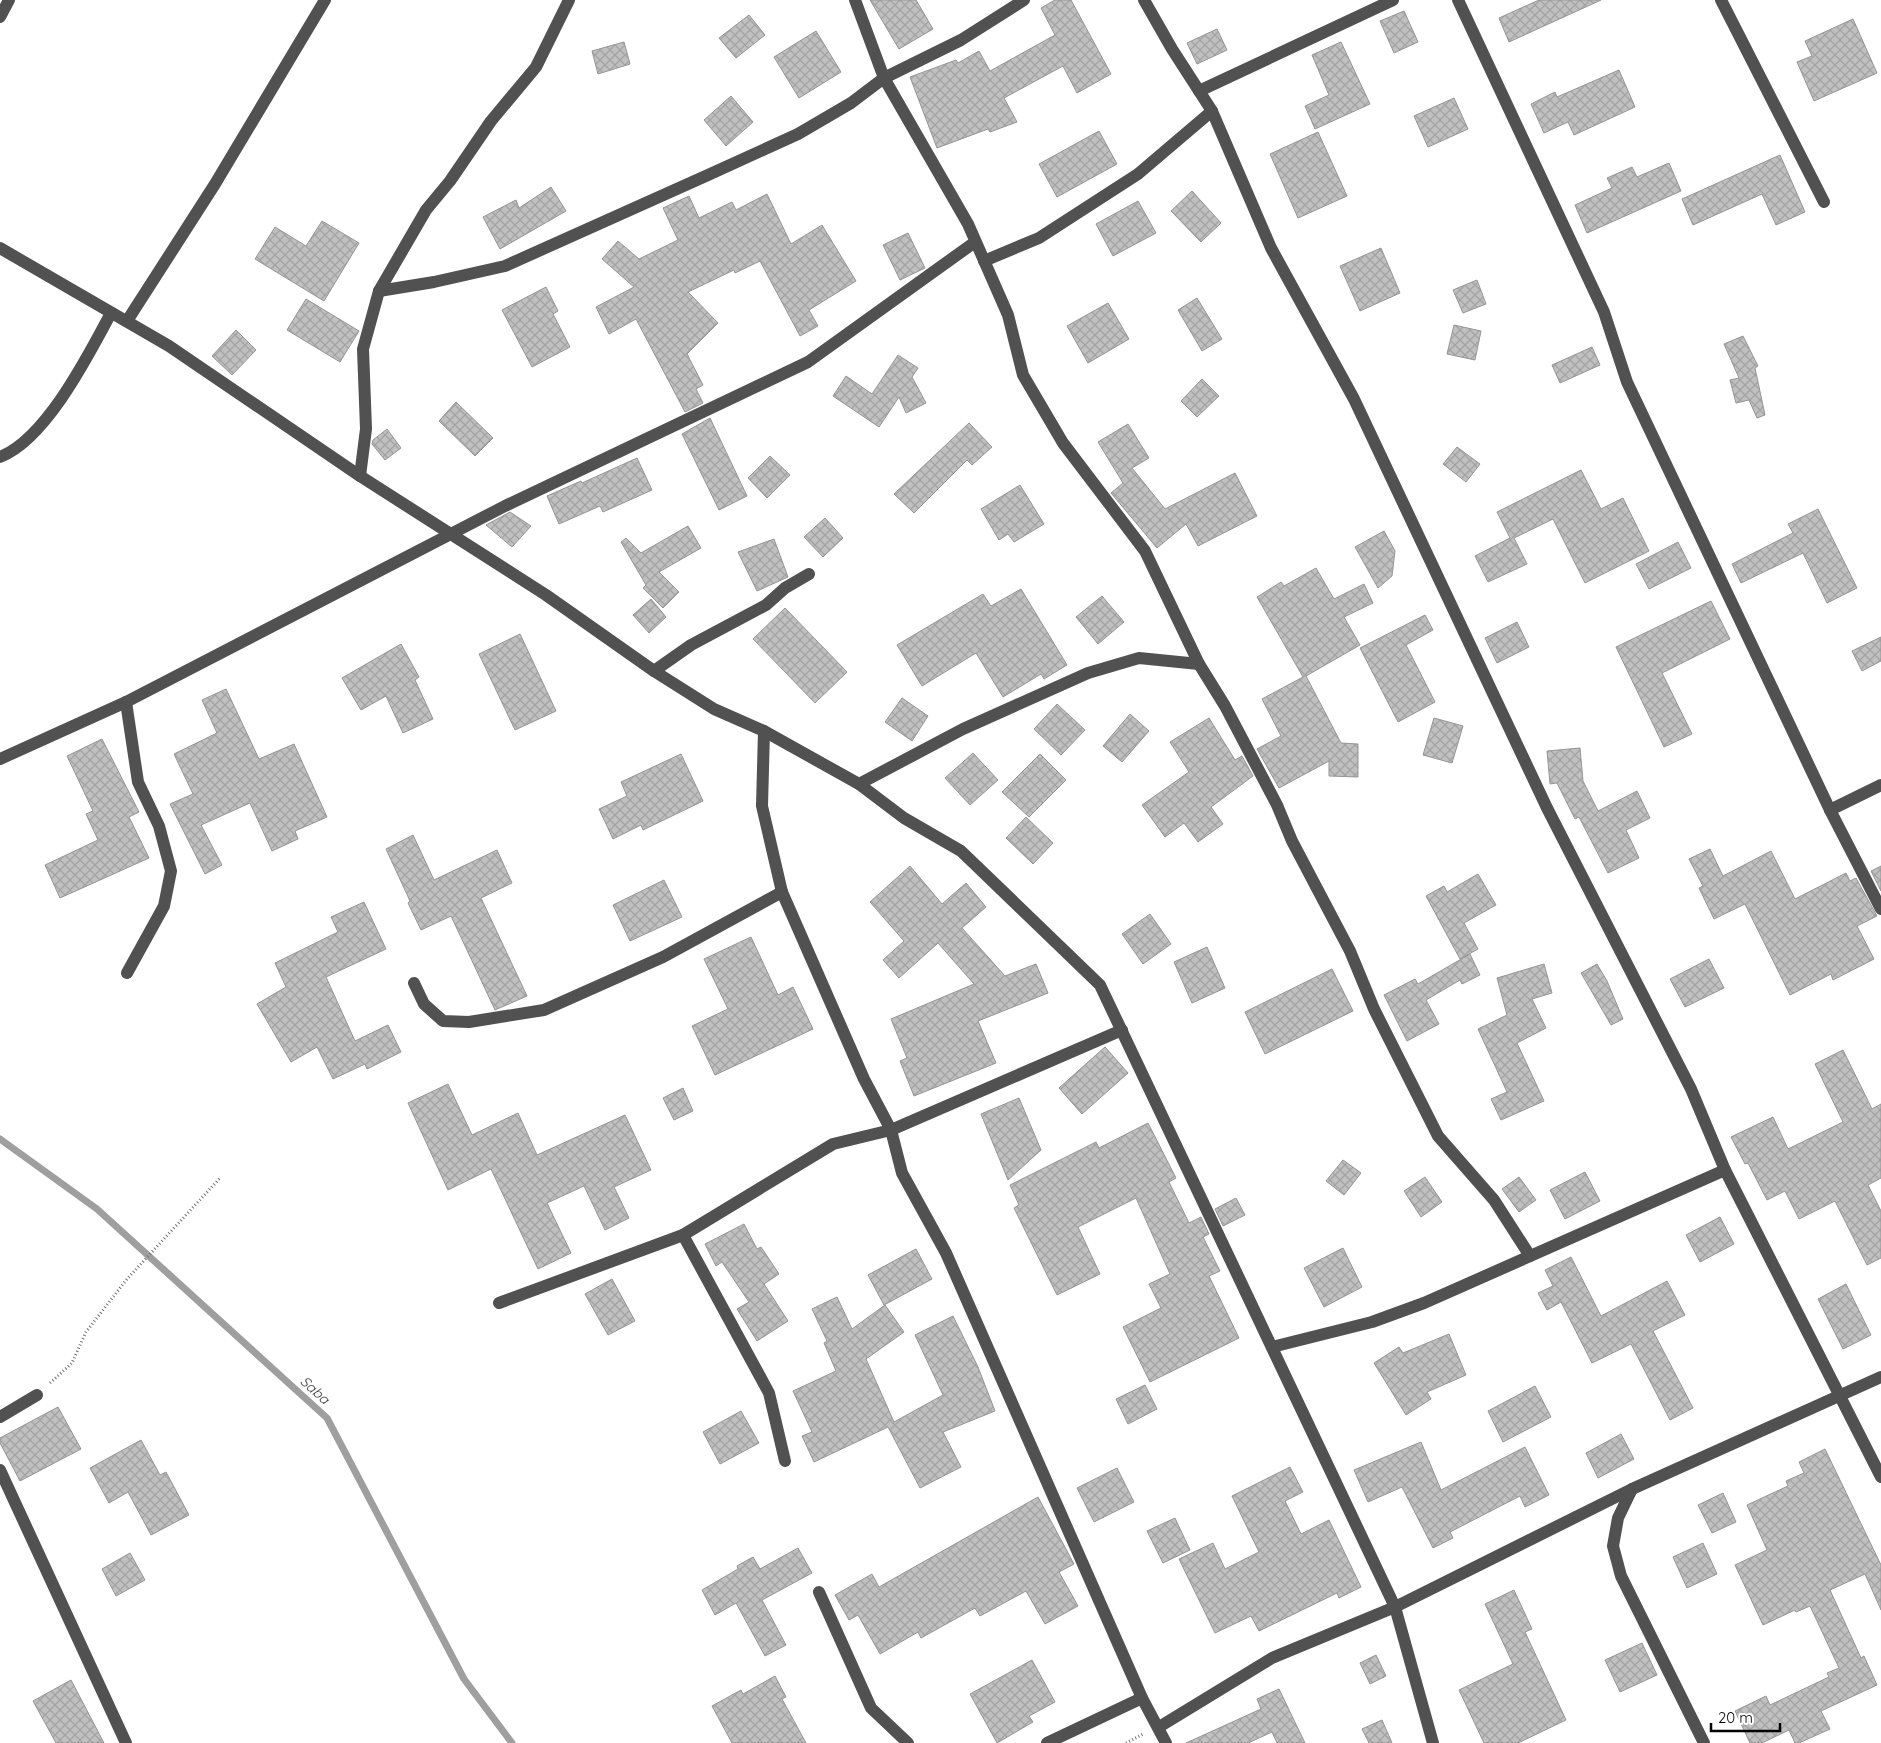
<svg xmlns="http://www.w3.org/2000/svg" width="1881" height="1743" font-family="Quicksand,sans-serif">
	<style>
		.lines { fill: none; stroke-linecap: round; stroke-linejoin: round }
		.stream { stroke: #9f9f9f; stroke-width: 7 }
		.building { fill: url(#building-cross-hatch); stroke: #959595 }
		.path { stroke: #737373; stroke-width: 3; stroke-dasharray: 1 2.5; stroke-linecap: butt }
		.minor { stroke: #515151; stroke-width: 12 }
		.labels { text-anchor: middle; dominant-baseline: central; stroke-width: 4; stroke-linejoin: round; paint-order: stroke }
		.water-label { font-size: 14px; font-style: italic; fill: #404040; stroke: #fff }
	</style>
	<defs>
		<pattern id="building-cross-hatch" width="8" height="8" patternUnits="userSpaceOnUse" patternTransform="scale(1.25)"><rect width="8" height="8" fill="#c0c0c0"/><path d="M0 0l8 8M0 8l8-8" fill="none" stroke="#a3a3a3"/></pattern>
	</defs>
	<rect width="100%" height="100%" fill="#fff"/>
	<g class="lines">
		<!-- stream -->
		<path class="stream" d="M 0,1139 L 97,1209 L 327,1418 L 464,1679 L 512,1743"/>
	</g>
	<!-- building -->
	<g class="building">
		<path d="M 870,0 L 916,0 L 933,29 L 899,49 Z"/>
		<path d="M 1055,0 L 1071,0 L 1111,74 L 1077,93 L 1063,66 L 1004,98 L 1017,122 L 990,132 L 988,129 L 937,148 L 910,77 L 956,60 L 958,63 L 979,51 L 990,71 L 1055,35 L 1041,8 Z"/>
		<path d="M 1539,0 L 1601,0 L 1509,42 L 1499,18 Z"/>
		<path d="M 1404,11 L 1418,42 L 1394,53 L 1380,21 Z"/>
		<path d="M 749,15 L 765,35 L 736,58 L 719,38 Z"/>
		<path d="M 1853,19 L 1877,73 L 1814,101 L 1797,62 L 1812,56 L 1805,41 Z"/>
		<path d="M 1217,29 L 1227,50 L 1197,64 L 1187,43 Z"/>
		<path d="M 816,31 L 841,72 L 799,98 L 774,57 Z"/>
		<path d="M 624,42 L 630,64 L 598,74 L 592,51 Z"/>
		<path d="M 1341,42 L 1370,104 L 1315,129 L 1305,106 L 1329,95 L 1312,55 Z"/>
		<path d="M 1619,70 L 1635,107 L 1574,135 L 1568,122 L 1544,133 L 1531,104 L 1555,92 L 1557,97 Z"/>
		<path d="M 731,96 L 753,122 L 726,146 L 704,120 Z"/>
		<path d="M 1454,98 L 1468,129 L 1428,147 L 1414,116 Z"/>
		<path d="M 1099,131 L 1117,164 L 1057,197 L 1039,164 Z"/>
		<path d="M 1318,132 L 1347,196 L 1298,218 L 1270,154 Z"/>
		<path d="M 1780,155 L 1805,212 L 1776,225 L 1762,194 L 1693,225 L 1682,199 Z"/>
		<path d="M 1669,163 L 1681,191 L 1587,233 L 1575,205 L 1612,188 L 1607,178 L 1632,167 L 1637,177 Z"/>
		<path d="M 551,187 L 566,211 L 500,249 L 483,217 L 516,200 L 519,208 Z"/>
		<path d="M 1192,191 L 1221,223 L 1201,242 L 1171,211 Z"/>
		<path d="M 767,194 L 791,244 L 822,225 L 856,281 L 809,310 L 818,326 L 800,336 L 760,261 L 735,273 L 734,270 L 688,292 L 718,323 L 687,354 L 703,385 L 696,389 L 703,403 L 685,412 L 636,319 L 609,334 L 596,307 L 634,287 L 602,259 L 618,241 L 639,259 L 678,240 L 663,208 L 689,196 L 699,218 L 732,202 L 736,210 Z"/>
		<path d="M 1138,201 L 1156,233 L 1113,256 L 1096,224 Z"/>
		<path d="M 322,221 L 359,243 L 324,301 L 255,259 L 275,227 L 306,246 Z"/>
		<path d="M 908,233 L 925,268 L 900,280 L 883,245 Z"/>
		<path d="M 1381,248 L 1400,293 L 1360,311 L 1340,266 Z"/>
		<path d="M 1477,280 L 1486,304 L 1463,313 L 1453,290 Z"/>
		<path d="M 546,287 L 558,311 L 553,314 L 570,347 L 532,367 L 502,310 Z"/>
		<path d="M 1197,298 L 1222,339 L 1202,351 L 1178,310 Z"/>
		<path d="M 306,299 L 359,331 L 340,362 L 287,330 Z"/>
		<path d="M 1108,303 L 1129,339 L 1088,363 L 1067,326 Z"/>
		<path d="M 1454,325 L 1481,331 L 1475,360 L 1447,354 Z"/>
		<path d="M 236,330 L 256,350 L 232,375 L 212,356 Z"/>
		<path d="M 1743,336 L 1758,366 L 1755,368 L 1765,415 L 1757,418 L 1749,400 L 1736,403 L 1730,380 L 1739,378 L 1724,344 Z"/>
		<path d="M 1592,347 L 1600,365 L 1560,383 L 1552,365 Z"/>
		<path d="M 898,355 L 918,368 L 912,377 L 926,403 L 906,413 L 899,397 L 879,427 L 833,396 L 846,376 L 872,394 Z"/>
		<path d="M 1202,379 L 1219,396 L 1197,417 L 1181,401 Z"/>
		<path d="M 456,402 L 493,438 L 475,456 L 439,421 Z"/>
		<path d="M 710,418 L 747,496 L 719,510 L 682,434 Z"/>
		<path d="M 969,423 L 992,447 L 972,465 L 967,460 L 914,513 L 894,494 Z"/>
		<path d="M 1128,424 L 1149,458 L 1132,468 L 1165,509 L 1235,473 L 1257,516 L 1198,546 L 1186,524 L 1157,548 L 1111,493 L 1123,483 L 1098,442 Z"/>
		<path d="M 387,429 L 401,448 L 385,460 L 372,444 L 373,440 Z"/>
		<path d="M 1457,447 L 1480,464 L 1466,482 L 1443,464 Z"/>
		<path d="M 770,456 L 790,475 L 767,498 L 748,478 Z"/>
		<path d="M 637,458 L 652,490 L 603,512 L 600,506 L 559,524 L 547,496 L 581,481 L 582,483 Z"/>
		<path d="M 1581,470 L 1601,509 L 1623,498 L 1649,551 L 1585,583 L 1553,519 L 1514,538 L 1527,564 L 1488,582 L 1475,556 L 1510,538 L 1497,512 Z"/>
		<path d="M 1020,485 L 1044,524 L 1014,542 L 1008,534 L 999,540 L 981,509 Z"/>
		<path d="M 1818,509 L 1857,588 L 1827,603 L 1803,553 L 1741,583 L 1732,564 L 1793,533 L 1788,524 Z"/>
		<path d="M 510,512 L 531,526 L 512,547 L 486,525 Z"/>
		<path d="M 825,518 L 843,538 L 823,557 L 804,537 Z"/>
		<path d="M 688,526 L 701,548 L 659,572 L 679,592 L 663,608 L 643,588 L 646,585 L 621,542 L 626,538 L 641,553 Z"/>
		<path d="M 1384,531 L 1395,551 L 1392,576 L 1378,588 L 1355,547 Z"/>
		<path d="M 774,539 L 788,577 L 757,591 L 738,552 Z"/>
		<path d="M 1678,542 L 1691,568 L 1649,589 L 1636,564 Z"/>
		<path d="M 1316,568 L 1334,599 L 1364,584 L 1373,603 L 1344,617 L 1360,645 L 1306,676 L 1341,743 L 1358,744 L 1358,777 L 1329,776 L 1329,761 L 1279,788 L 1257,749 L 1281,736 L 1262,699 L 1303,677 L 1257,597 L 1281,582 L 1284,586 Z"/>
		<path d="M 1021,589 L 1067,665 L 1044,679 L 1041,674 L 1003,697 L 976,653 L 922,686 L 897,645 L 983,594 L 991,606 Z"/>
		<path d="M 1102,596 L 1124,622 L 1098,644 L 1076,617 Z"/>
		<path d="M 651,599 L 666,617 L 649,633 L 633,615 Z"/>
		<path d="M 1711,601 L 1730,639 L 1662,673 L 1692,734 L 1664,747 L 1616,647 Z"/>
		<path d="M 785,608 L 847,672 L 815,703 L 753,639 Z"/>
		<path d="M 1425,615 L 1433,630 L 1406,645 L 1435,702 L 1398,722 L 1360,648 Z"/>
		<path d="M 1517,622 L 1529,647 L 1497,663 L 1485,638 Z"/>
		<path d="M 520,634 L 556,711 L 515,730 L 479,654 Z"/>
		<path d="M 1881,637 L 1881,661 L 1862,671 L 1852,651 Z"/>
		<path d="M 401,644 L 419,677 L 415,680 L 433,719 L 403,733 L 386,696 L 361,710 L 342,678 Z"/>
		<path d="M 226,689 L 259,759 L 294,744 L 327,817 L 295,831 L 298,839 L 272,851 L 250,803 L 201,825 L 222,865 L 205,874 L 170,804 L 193,794 L 174,754 L 217,733 L 202,700 Z"/>
		<path d="M 902,698 L 928,716 L 912,741 L 885,722 Z"/>
		<path d="M 1057,704 L 1085,730 L 1061,755 L 1034,729 Z"/>
		<path d="M 1130,714 L 1149,731 L 1122,762 L 1103,746 Z"/>
		<path d="M 1209,718 L 1235,760 L 1242,756 L 1253,776 L 1211,807 L 1223,824 L 1198,842 L 1184,823 L 1165,837 L 1142,805 L 1189,772 L 1170,742 Z"/>
		<path d="M 1434,718 L 1463,726 L 1452,763 L 1423,755 Z"/>
		<path d="M 102,739 L 139,812 L 129,817 L 149,858 L 60,898 L 45,865 L 98,840 L 86,814 L 93,811 L 67,756 Z"/>
		<path d="M 1580,748 L 1583,781 L 1598,811 L 1637,791 L 1650,818 L 1626,830 L 1639,858 L 1608,873 L 1579,817 L 1575,819 L 1557,783 L 1550,784 L 1547,751 Z"/>
		<path d="M 973,753 L 998,780 L 970,805 L 945,778 Z"/>
		<path d="M 681,754 L 703,801 L 643,830 L 641,825 L 613,839 L 599,809 L 627,796 L 621,782 Z"/>
		<path d="M 1040,754 L 1066,780 L 1029,817 L 1002,792 Z"/>
		<path d="M 1026,817 L 1053,843 L 1033,864 L 1006,838 Z"/>
		<path d="M 413,835 L 434,880 L 497,850 L 512,883 L 481,898 L 527,996 L 495,1010 L 451,916 L 421,930 L 408,903 L 410,901 L 386,849 Z"/>
		<path d="M 1710,849 L 1723,876 L 1771,851 L 1795,899 L 1846,873 L 1850,881 L 1856,878 L 1877,916 L 1857,926 L 1874,959 L 1833,980 L 1831,974 L 1790,995 L 1745,904 L 1714,919 L 1699,888 L 1703,886 L 1689,859 Z"/>
		<path d="M 910,866 L 942,904 L 966,883 L 986,907 L 962,928 L 1005,976 L 1036,964 L 1048,993 L 978,1021 L 996,1063 L 914,1096 L 900,1061 L 907,1058 L 891,1019 L 974,984 L 938,943 L 899,978 L 883,960 L 904,941 L 870,902 Z"/>
		<path d="M 1881,866 L 1881,891 L 1871,871 Z"/>
		<path d="M 1478,874 L 1496,905 L 1464,923 L 1478,949 L 1460,959 L 1426,896 L 1444,886 L 1447,892 Z"/>
		<path d="M 664,880 L 682,917 L 630,941 L 613,905 Z"/>
		<path d="M 364,902 L 386,949 L 326,977 L 355,1041 L 388,1025 L 401,1052 L 367,1069 L 365,1064 L 333,1079 L 317,1047 L 291,1062 L 257,1004 L 286,987 L 275,963 L 338,932 L 331,917 Z"/>
		<path d="M 1150,914 L 1171,944 L 1143,964 L 1122,934 Z"/>
		<path d="M 751,937 L 778,995 L 793,987 L 813,1029 L 715,1075 L 692,1026 L 728,1009 L 704,959 Z"/>
		<path d="M 1207,947 L 1225,988 L 1192,1003 L 1174,962 Z"/>
		<path d="M 1470,954 L 1480,975 L 1462,984 L 1460,980 L 1426,1000 L 1439,1024 L 1407,1041 L 1384,995 L 1415,979 L 1418,984 Z"/>
		<path d="M 1709,959 L 1724,988 L 1685,1007 L 1670,979 Z"/>
		<path d="M 1544,964 L 1552,993 L 1532,999 L 1546,1028 L 1517,1043 L 1544,1101 L 1501,1120 L 1491,1099 L 1507,1092 L 1478,1029 L 1507,1015 L 1497,978 Z"/>
		<path d="M 1597,964 L 1607,981 L 1623,1019 L 1611,1025 L 1581,973 Z"/>
		<path d="M 1332,969 L 1353,1011 L 1265,1054 L 1245,1012 Z"/>
		<path d="M 1105,1047 L 1128,1073 L 1082,1114 L 1059,1088 Z"/>
		<path d="M 1843,1050 L 1872,1109 L 1881,1104 L 1881,1178 L 1868,1185 L 1881,1211 L 1881,1258 L 1867,1265 L 1835,1201 L 1799,1219 L 1785,1191 L 1767,1200 L 1748,1163 L 1745,1164 L 1731,1137 L 1773,1117 L 1788,1149 L 1843,1122 L 1815,1064 Z"/>
		<path d="M 448,1084 L 472,1135 L 518,1113 L 537,1155 L 625,1115 L 651,1170 L 614,1187 L 629,1218 L 605,1230 L 584,1186 L 547,1203 L 571,1253 L 538,1269 L 491,1169 L 448,1190 L 408,1103 Z"/>
		<path d="M 683,1088 L 693,1111 L 674,1120 L 663,1098 Z"/>
		<path d="M 1019,1098 L 1041,1150 L 1008,1180 L 981,1114 Z"/>
		<path d="M 1148,1123 L 1176,1178 L 1169,1182 L 1189,1223 L 1201,1217 L 1209,1234 L 1203,1237 L 1220,1271 L 1209,1276 L 1239,1338 L 1150,1382 L 1123,1327 L 1161,1308 L 1149,1284 L 1170,1274 L 1136,1198 L 1078,1227 L 1100,1274 L 1057,1295 L 1014,1208 L 1019,1205 L 1010,1185 L 1096,1142 L 1099,1148 Z"/>
		<path d="M 1343,1160 L 1361,1173 L 1344,1195 L 1326,1181 Z"/>
		<path d="M 1585,1172 L 1600,1201 L 1565,1219 L 1550,1190 Z"/>
		<path d="M 1425,1177 L 1442,1202 L 1421,1217 L 1404,1191 Z"/>
		<path d="M 1519,1177 L 1536,1200 L 1519,1212 L 1502,1189 Z"/>
		<path d="M 1236,1198 L 1245,1215 L 1223,1226 L 1215,1209 Z"/>
		<path d="M 1720,1217 L 1734,1244 L 1700,1262 L 1686,1235 Z"/>
		<path d="M 744,1224 L 757,1249 L 761,1247 L 779,1274 L 764,1284 L 788,1321 L 757,1341 L 737,1309 L 749,1302 L 722,1262 L 716,1266 L 705,1244 Z"/>
		<path d="M 1343,1248 L 1362,1287 L 1324,1307 L 1304,1268 Z"/>
		<path d="M 916,1249 L 932,1279 L 884,1305 L 868,1275 Z"/>
		<path d="M 1571,1257 L 1601,1316 L 1667,1281 L 1685,1315 L 1653,1331 L 1693,1408 L 1670,1420 L 1631,1344 L 1592,1363 L 1561,1302 L 1547,1310 L 1538,1293 L 1553,1286 L 1545,1270 Z"/>
		<path d="M 612,1279 L 635,1321 L 608,1335 L 585,1294 Z"/>
		<path d="M 1846,1284 L 1871,1335 L 1843,1349 L 1818,1299 Z"/>
		<path d="M 837,1297 L 852,1329 L 885,1305 L 904,1332 L 866,1359 L 894,1422 L 943,1395 L 915,1335 L 953,1316 L 978,1367 L 995,1411 L 943,1432 L 961,1467 L 920,1488 L 888,1427 L 814,1462 L 802,1436 L 812,1432 L 793,1391 L 836,1371 L 824,1343 L 827,1341 L 812,1309 Z"/>
		<path d="M 1449,1334 L 1466,1375 L 1427,1392 L 1431,1399 L 1406,1415 L 1374,1363 L 1399,1347 L 1403,1353 Z"/>
		<path d="M 1145,1385 L 1157,1409 L 1128,1424 L 1116,1399 Z"/>
		<path d="M 1535,1386 L 1551,1417 L 1503,1442 L 1488,1411 Z"/>
		<path d="M 58,1407 L 81,1449 L 20,1481 L 0,1443 L 0,1438 Z"/>
		<path d="M 741,1411 L 759,1443 L 720,1464 L 703,1432 Z"/>
		<path d="M 1621,1434 L 1634,1459 L 1598,1478 L 1586,1453 Z"/>
		<path d="M 141,1440 L 160,1475 L 166,1472 L 189,1515 L 151,1535 L 128,1492 L 109,1503 L 90,1468 Z"/>
		<path d="M 1421,1442 L 1441,1490 L 1525,1447 L 1549,1495 L 1525,1507 L 1520,1496 L 1450,1532 L 1453,1538 L 1433,1548 L 1402,1487 L 1368,1502 L 1354,1470 Z"/>
		<path d="M 1825,1449 L 1881,1565 L 1881,1610 L 1865,1574 L 1830,1590 L 1861,1658 L 1864,1656 L 1877,1685 L 1821,1711 L 1830,1729 L 1799,1743 L 1795,1743 L 1789,1730 L 1762,1743 L 1750,1743 L 1735,1711 L 1766,1696 L 1770,1705 L 1829,1677 L 1827,1673 L 1839,1668 L 1810,1606 L 1796,1612 L 1795,1610 L 1763,1625 L 1735,1565 L 1767,1550 L 1747,1505 L 1788,1486 L 1786,1481 L 1804,1473 L 1799,1462 Z"/>
		<path d="M 1290,1467 L 1303,1492 L 1285,1501 L 1301,1534 L 1329,1520 L 1361,1587 L 1339,1598 L 1337,1593 L 1259,1631 L 1251,1616 L 1215,1633 L 1179,1559 L 1213,1543 L 1225,1569 L 1259,1552 L 1232,1496 Z"/>
		<path d="M 1117,1468 L 1134,1502 L 1094,1522 L 1077,1488 Z"/>
		<path d="M 1723,1493 L 1736,1522 L 1712,1533 L 1698,1505 Z"/>
		<path d="M 1038,1497 L 1074,1564 L 1059,1572 L 1078,1606 L 1045,1624 L 1026,1591 L 980,1616 L 975,1608 L 921,1638 L 918,1632 L 880,1654 L 858,1615 L 849,1620 L 835,1595 L 872,1574 L 879,1587 Z"/>
		<path d="M 1175,1518 L 1190,1550 L 1163,1563 L 1147,1531 Z"/>
		<path d="M 1703,1543 L 1717,1574 L 1687,1588 L 1673,1557 Z"/>
		<path d="M 798,1548 L 812,1573 L 762,1600 L 786,1645 L 765,1656 L 736,1603 L 715,1615 L 702,1590 L 738,1569 L 737,1566 L 753,1557 L 760,1569 Z"/>
		<path d="M 130,1553 L 145,1580 L 116,1596 L 102,1569 Z"/>
		<path d="M 1514,1590 L 1532,1629 L 1525,1632 L 1566,1720 L 1518,1743 L 1484,1743 L 1459,1690 L 1513,1664 L 1485,1604 Z"/>
		<path d="M 1642,1643 L 1657,1675 L 1620,1692 L 1605,1660 Z"/>
		<path d="M 1376,1655 L 1386,1676 L 1370,1684 L 1360,1663 Z"/>
		<path d="M 1032,1660 L 1055,1702 L 1029,1716 L 1033,1722 L 997,1743 L 970,1694 Z"/>
		<path d="M 775,1676 L 786,1697 L 782,1699 L 806,1743 L 732,1743 L 712,1706 L 741,1690 L 743,1694 Z"/>
		<path d="M 71,1680 L 104,1743 L 56,1743 L 33,1701 Z"/>
		<path d="M 1279,1689 L 1305,1743 L 1277,1743 L 1272,1732 L 1248,1743 L 1186,1743 L 1261,1709 L 1257,1699 Z"/>
		<path d="M 1382,1720 L 1392,1743 L 1369,1743 L 1362,1729 Z"/>
	</g>
	<g class="lines">
		<!-- path -->
		<g class="path">
			<path d="M 50,1383 L 72,1363 L 86,1332 L 127,1279 L 221,1177"/>
			<path d="M 1126,1743 L 1143,1734"/>
		</g>
		<!-- minor -->
		<g class="minor">
			<path d="M 855,0 L 884,78 L 968,224 L 1008,315 L 1023,375 L 1063,443 L 1145,551 L 1199,664 L 1225,706 L 1277,805 L 1292,841 L 1350,951 L 1374,1009 L 1438,1136 L 1494,1200 L 1530,1256"/>
			<path d="M 1144,0 L 1172,49 L 1212,111 L 1271,248 L 1354,399 L 1547,808 L 1691,1089 L 1725,1170"/>
			<path d="M 1458,0 L 1604,312 L 1627,382 L 1830,810 L 1881,909"/>
			<path d="M 1721,0 L 1824,202"/>
			<path d="M 0,17 L 9,0"/>
			<path d="M 1199,91 L 1393,0"/>
			<path d="M 0,248 L 169,346 L 360,476 L 546,595 L 654,671 L 714,709 L 764,731 L 859,784 L 904,818 L 961,851 L 1100,985 L 1395,1607 L 1433,1743"/>
			<path d="M 984,261 L 1039,238 L 1138,174 L 1212,111"/>
			<path d="M 379,291 L 434,282 L 505,266 L 708,175 L 798,134 L 851,103 L 884,78 L 961,40 L 1024,0"/>
			<path d="M 127,321 L 215,184 L 325,0"/>
			<path d="M 0,457 C 46,439 88,356 111,313"/>
			<path d="M 360,476 L 366,429 L 363,349 L 379,291 L 426,210 L 450,181 L 491,121 L 536,67 L 569,0"/>
			<path d="M 654,671 L 691,645 L 766,605 L 785,588 L 809,574"/>
			<path d="M 126,702 L 138,782 L 159,826 L 171,871 L 164,906 L 127,973"/>
			<path d="M 764,731 L 762,806 L 782,892 L 864,1079 L 891,1130 L 902,1173 L 946,1253 L 1142,1698 L 1166,1743"/>
			<path d="M 0,759 L 126,702 L 505,506 L 808,362 L 975,242"/>
			<path d="M 859,784 L 963,729 L 1088,673 L 1139,658 L 1199,664"/>
			<path d="M 1830,810 L 1881,785"/>
			<path d="M 414,983 L 424,1004 L 443,1021 L 469,1022 L 544,1010 L 663,957 L 782,892"/>
			<path d="M 683,1235 L 769,1393 L 785,1461"/>
			<path d="M 499,1303 L 683,1235 L 833,1144 L 891,1130 L 1122,1030"/>
			<path d="M 1272,1347 L 1372,1322 L 1424,1303 L 1725,1170 L 1881,1477"/>
			<path d="M 0,1417 L 37,1395"/>
			<path d="M 0,1470 L 126,1743"/>
			<path d="M 1632,1489 L 1618,1518 L 1613,1546 L 1621,1576 L 1704,1743"/>
			<path d="M 819,1592 L 871,1708 L 908,1743"/>
			<path d="M 1159,1727 L 1272,1658 L 1395,1607 L 1632,1489 L 1881,1377"/>
			<path d="M 1047,1743 L 1142,1698"/>
		</g>
	</g>
	<g class="labels">
		<!-- water labels -->
		<g class="water-label">
			<text transform="translate(315 1390) rotate(42)">Saba</text>
		</g>
	</g>
	<!-- scale -->
	<path d="M1711 1723v8h69v-8" fill="none" stroke="#000000" stroke-width="2.5"/>
	<text x="1718" y="1723" font-size="15" fill="#000000" stroke="#ffffff" stroke-width="4" paint-order="stroke">20 m</text>
</svg>
